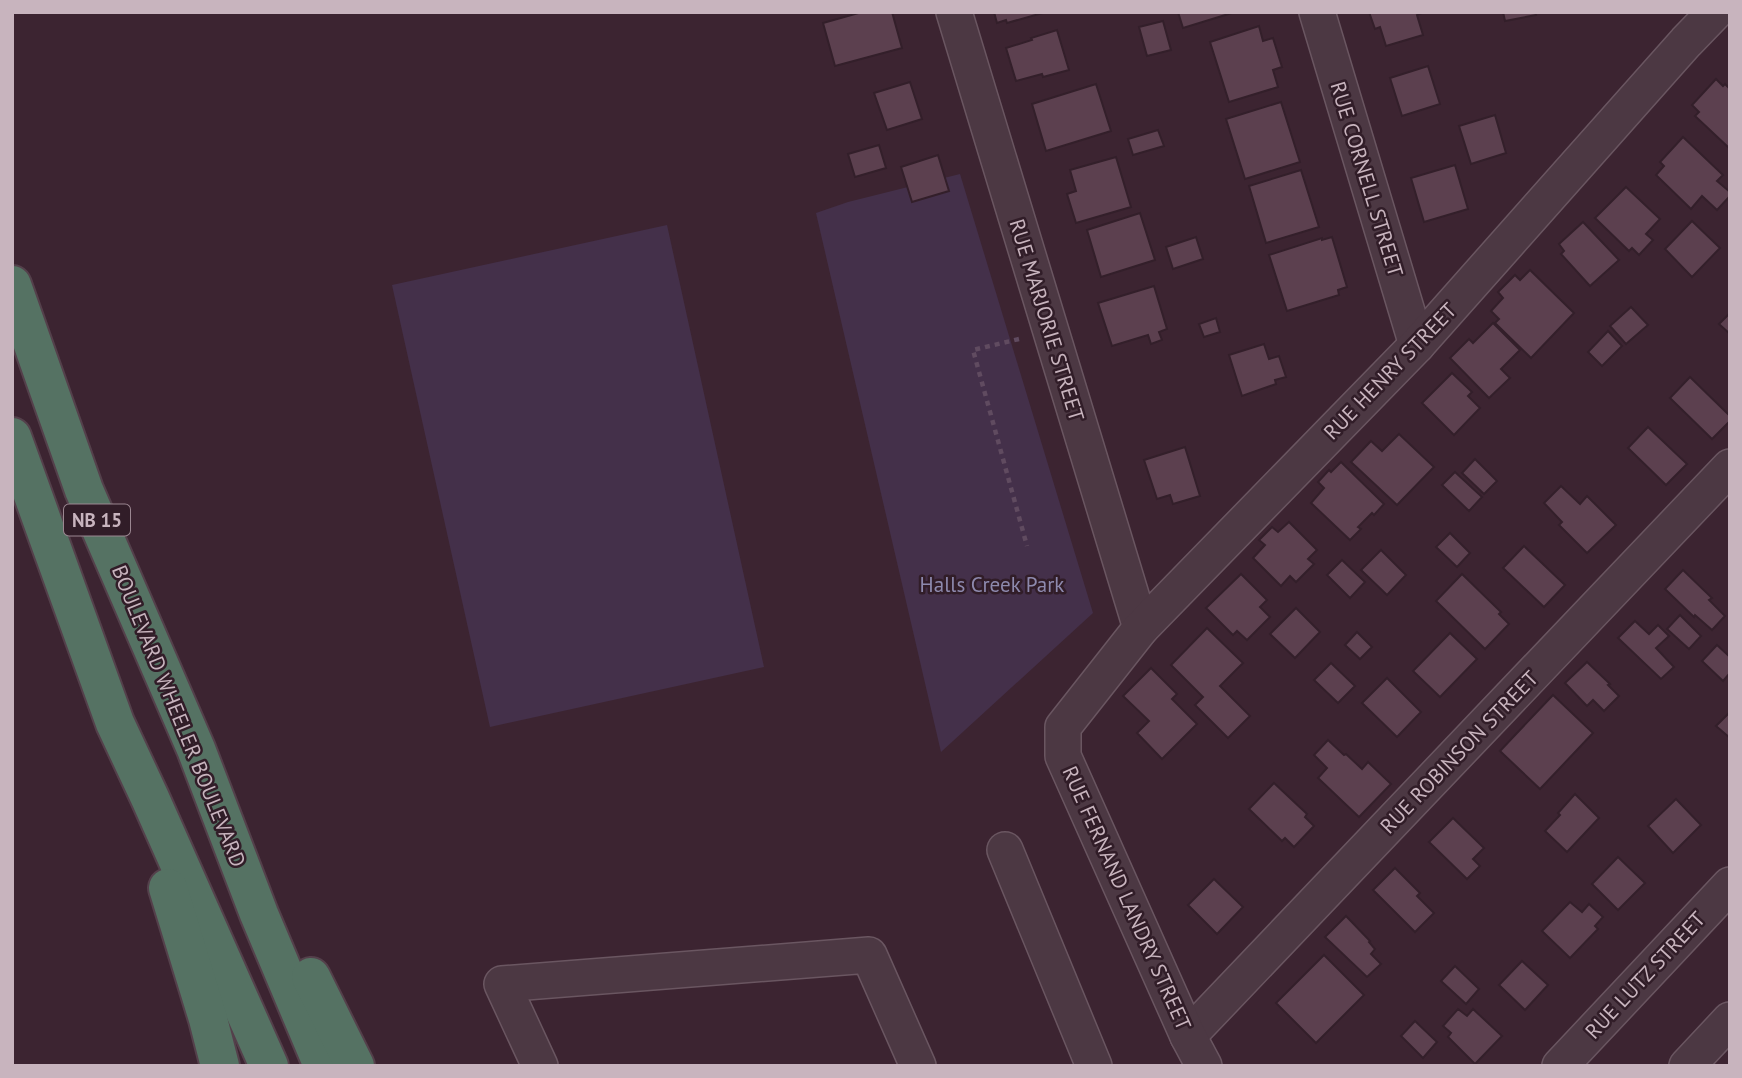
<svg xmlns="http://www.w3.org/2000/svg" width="1742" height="1078" font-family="'PT Sans',sans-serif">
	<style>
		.green { fill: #44304a }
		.building { fill: #5c404f; stroke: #331f2a; stroke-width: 2 }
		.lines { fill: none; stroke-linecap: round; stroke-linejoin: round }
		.minor-casing { stroke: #6a5661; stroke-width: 38 }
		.highway-casing { stroke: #54404b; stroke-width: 42 }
		.path { stroke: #604b60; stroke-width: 4.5; stroke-dasharray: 5 5; stroke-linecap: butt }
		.minor { stroke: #4c3843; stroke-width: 35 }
		.highway { stroke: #557263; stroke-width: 38 }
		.labels { text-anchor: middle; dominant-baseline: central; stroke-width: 5; stroke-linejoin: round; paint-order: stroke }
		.shield { fill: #311d28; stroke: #9b8791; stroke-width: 2 }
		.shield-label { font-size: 19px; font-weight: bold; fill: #c8b4be }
		.street-label { font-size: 21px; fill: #c8b4be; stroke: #311d28 }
		.park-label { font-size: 21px; fill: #8d89ad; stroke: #311d28 }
	</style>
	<rect width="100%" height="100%" fill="#3c2431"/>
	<!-- green -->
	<g class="green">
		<path d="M 960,174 L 1093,613 L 941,752 L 816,213 L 848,202 Z"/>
		<path d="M 667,225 L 764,667 L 490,727 L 392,285 Z"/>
	</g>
	<!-- building -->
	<g class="building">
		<path d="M 862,12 L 892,12 L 902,48 L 835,66 L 823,23 Z"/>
		<path d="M 994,12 L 1046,12 L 1007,23 L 1006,20 L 997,23 Z"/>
		<path d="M 1178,12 L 1235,12 L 1183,28 Z"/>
		<path d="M 1369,12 L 1424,12 L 1417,15 L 1423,35 L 1386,46 L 1380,27 L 1375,29 Z"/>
		<path d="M 1503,12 L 1535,12 L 1536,15 L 1505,21 Z"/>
		<path d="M 1163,21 L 1171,50 L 1147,56 L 1139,27 Z"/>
		<path d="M 1259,26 L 1263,41 L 1273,38 L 1282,67 L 1273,70 L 1278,87 L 1229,102 L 1210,42 Z"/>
		<path d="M 1057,30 L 1069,70 L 1043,77 L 1042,74 L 1016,81 L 1006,48 L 1032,40 L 1031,38 Z"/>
		<path d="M 1428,66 L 1440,104 L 1402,116 L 1390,78 Z"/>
		<path d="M 1716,79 L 1723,86 L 1725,84 L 1730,89 L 1730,145 L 1728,147 L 1695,116 L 1699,112 L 1692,105 Z"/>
		<path d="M 910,82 L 922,119 L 887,130 L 874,93 Z"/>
		<path d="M 1096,84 L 1111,131 L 1046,151 L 1032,104 Z"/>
		<path d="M 1281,102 L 1300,162 L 1245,179 L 1226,119 Z"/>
		<path d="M 1495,115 L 1506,153 L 1471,164 L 1459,126 Z"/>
		<path d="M 1158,130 L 1164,146 L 1133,155 L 1128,139 Z"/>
		<path d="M 1683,137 L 1723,175 L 1717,181 L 1730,192 L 1730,196 L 1717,210 L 1702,196 L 1691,209 L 1656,175 L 1664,166 L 1660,162 Z"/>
		<path d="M 879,145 L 886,168 L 855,177 L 848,154 Z"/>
		<path d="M 938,155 L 949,191 L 912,202 L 901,167 Z"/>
		<path d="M 1116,157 L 1131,207 L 1076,223 L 1067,194 L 1076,191 L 1070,170 Z"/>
		<path d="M 1455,165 L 1468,209 L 1424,222 L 1411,178 Z"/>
		<path d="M 1301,170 L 1319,227 L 1266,243 L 1249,186 Z"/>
		<path d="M 1626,187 L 1660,219 L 1646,234 L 1653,240 L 1639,255 L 1632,248 L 1629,251 L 1595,218 Z"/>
		<path d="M 1140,213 L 1155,260 L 1101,277 L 1087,230 Z"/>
		<path d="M 1692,221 L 1720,248 L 1692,277 L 1665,249 Z"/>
		<path d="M 1583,222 L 1619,260 L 1590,286 L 1561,254 L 1564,251 L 1559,244 Z"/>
		<path d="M 1196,237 L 1203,259 L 1173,269 L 1166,247 Z"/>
		<path d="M 1332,237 L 1347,287 L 1338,290 L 1339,295 L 1287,311 L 1269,255 L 1322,238 L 1322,240 Z"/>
		<path d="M 1530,270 L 1574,313 L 1531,358 L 1495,323 L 1499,319 L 1491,311 L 1503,298 L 1498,292 L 1515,275 L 1520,280 Z"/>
		<path d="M 1154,286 L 1167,329 L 1159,332 L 1162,340 L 1151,344 L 1148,335 L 1112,346 L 1098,303 Z"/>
		<path d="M 1631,307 L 1648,325 L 1626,344 L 1610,326 Z"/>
		<path d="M 1730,313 L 1730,334 L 1719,324 Z"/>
		<path d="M 1216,318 L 1220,332 L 1204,337 L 1199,324 Z"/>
		<path d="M 1493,323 L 1520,350 L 1501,369 L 1510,378 L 1489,398 L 1450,358 L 1469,339 L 1473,343 Z"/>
		<path d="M 1608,331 L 1622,346 L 1602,366 L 1588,352 Z"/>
		<path d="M 1264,344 L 1269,359 L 1279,356 L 1286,377 L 1275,380 L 1276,384 L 1242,396 L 1229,355 Z"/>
		<path d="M 1452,373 L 1472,392 L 1468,396 L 1480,408 L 1454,435 L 1422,403 Z"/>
		<path d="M 1690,377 L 1730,416 L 1730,421 L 1712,439 L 1670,398 Z"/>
		<path d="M 1648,427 L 1687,464 L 1666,485 L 1628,448 Z"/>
		<path d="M 1399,434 L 1434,467 L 1397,505 L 1351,462 L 1371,441 L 1382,451 Z"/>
		<path d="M 1185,447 L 1200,496 L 1173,504 L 1170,495 L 1157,499 L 1144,460 Z"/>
		<path d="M 1475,459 L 1497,481 L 1484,494 L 1462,473 Z"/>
		<path d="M 1341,462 L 1384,504 L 1374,515 L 1372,513 L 1358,527 L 1361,529 L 1350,540 L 1311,503 L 1324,488 L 1318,482 L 1329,470 L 1331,472 Z"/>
		<path d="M 1455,472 L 1482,497 L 1469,511 L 1442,485 Z"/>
		<path d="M 1561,486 L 1580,504 L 1587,496 L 1616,525 L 1587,553 L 1559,525 L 1562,522 L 1544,503 Z"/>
		<path d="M 1289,522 L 1317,550 L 1308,559 L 1314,564 L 1296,582 L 1290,576 L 1281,586 L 1253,558 L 1265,545 L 1259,540 L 1272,527 L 1278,532 Z"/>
		<path d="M 1450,533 L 1470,553 L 1457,567 L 1436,547 Z"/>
		<path d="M 1524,546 L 1565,585 L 1544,607 L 1503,568 Z"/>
		<path d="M 1381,550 L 1406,575 L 1387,595 L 1361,570 Z"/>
		<path d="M 1342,560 L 1365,582 L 1350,598 L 1327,575 Z"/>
		<path d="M 1683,570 L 1712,598 L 1709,600 L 1725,616 L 1712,630 L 1695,615 L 1694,617 L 1665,589 Z"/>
		<path d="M 1241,574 L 1267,600 L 1260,607 L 1270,617 L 1247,640 L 1237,631 L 1233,635 L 1206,608 Z"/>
		<path d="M 1462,574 L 1501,612 L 1499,614 L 1509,624 L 1485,649 L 1436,601 Z"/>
		<path d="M 1296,608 L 1320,632 L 1295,658 L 1270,634 Z"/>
		<path d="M 1680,615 L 1701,636 L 1689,649 L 1667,629 Z"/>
		<path d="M 1635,621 L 1649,634 L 1658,625 L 1669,636 L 1656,648 L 1674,667 L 1661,679 L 1618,638 Z"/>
		<path d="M 1207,628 L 1243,663 L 1220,686 L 1250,716 L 1228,738 L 1195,705 L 1203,697 L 1171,665 Z"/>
		<path d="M 1357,632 L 1372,647 L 1360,659 L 1345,645 Z"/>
		<path d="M 1450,633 L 1477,659 L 1440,697 L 1413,671 Z"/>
		<path d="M 1717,645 L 1730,657 L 1730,673 L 1723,681 L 1702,661 Z"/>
		<path d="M 1587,662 L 1610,684 L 1608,685 L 1619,696 L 1604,711 L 1593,700 L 1587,706 L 1565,683 Z"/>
		<path d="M 1331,663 L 1355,686 L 1338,703 L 1314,680 Z"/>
		<path d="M 1151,668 L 1177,694 L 1172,699 L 1197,724 L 1162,759 L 1137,733 L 1149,721 L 1123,696 Z"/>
		<path d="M 1387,678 L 1421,712 L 1397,737 L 1362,703 Z"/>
		<path d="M 1553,695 L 1593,733 L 1540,789 L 1500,751 Z"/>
		<path d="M 1730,712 L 1730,738 L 1716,726 Z"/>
		<path d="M 1328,740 L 1344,755 L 1346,754 L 1362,769 L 1368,762 L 1391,784 L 1359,817 L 1318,778 L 1327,768 L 1314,755 Z"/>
		<path d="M 1274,783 L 1307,814 L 1305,817 L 1314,826 L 1294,847 L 1285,838 L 1282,841 L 1249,809 Z"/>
		<path d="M 1575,794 L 1599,818 L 1567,852 L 1545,831 L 1560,815 L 1558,813 Z"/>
		<path d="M 1676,799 L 1701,825 L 1673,853 L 1648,826 Z"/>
		<path d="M 1453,818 L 1484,848 L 1473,859 L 1480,866 L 1467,879 L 1429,842 Z"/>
		<path d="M 1618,857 L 1645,883 L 1618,910 L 1592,884 Z"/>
		<path d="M 1395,868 L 1420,893 L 1417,896 L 1434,913 L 1415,932 L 1373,890 Z"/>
		<path d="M 1214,879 L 1243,907 L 1217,934 L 1188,905 Z"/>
		<path d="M 1570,902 L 1582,912 L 1589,904 L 1603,917 L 1595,926 L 1598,929 L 1570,958 L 1542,931 Z"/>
		<path d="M 1346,916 L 1370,941 L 1369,942 L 1375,949 L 1371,954 L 1381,964 L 1367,977 L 1325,937 Z"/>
		<path d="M 1324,955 L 1364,995 L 1316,1043 L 1276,1003 Z"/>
		<path d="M 1522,961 L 1548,985 L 1525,1010 L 1499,985 Z"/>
		<path d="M 1455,966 L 1479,989 L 1466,1004 L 1441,981 Z"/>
		<path d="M 1458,1009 L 1467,1016 L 1473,1009 L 1502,1036 L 1475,1064 L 1448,1037 L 1451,1033 L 1443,1026 Z"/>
		<path d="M 1415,1021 L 1437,1042 L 1423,1058 L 1401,1036 Z"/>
	</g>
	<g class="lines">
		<!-- minor casing -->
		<g class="minor-casing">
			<g id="minor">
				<path d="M 954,12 L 1141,628"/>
				<path d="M 1317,12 L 1417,345"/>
				<path d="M 1005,850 L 1094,1066"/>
				<path d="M 1188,1036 L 1730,467"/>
				<path d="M 540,1066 L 502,984 L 869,955 L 918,1066"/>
				<path d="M 1204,1066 L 1188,1036 L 1063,756 L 1063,727 L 1141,628 L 1417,345 L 1686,42 L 1715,12"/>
				<path d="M 1560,1066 L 1730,885"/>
				<path d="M 1687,1066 L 1730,1020"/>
			</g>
		</g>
		<!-- highway casing -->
		<g class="highway-casing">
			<g id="highway">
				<path d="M 12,285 L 84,490 L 196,749 L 259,914 L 323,1066"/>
				<path d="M 12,437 L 115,723 L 150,798 L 269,1066"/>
				<path d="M 168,888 L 208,1019 L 220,1066"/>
				<path d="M 311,977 L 355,1066"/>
			</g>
		</g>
		<!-- path -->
		<path class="path" d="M 1019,339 L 973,350 L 1027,546"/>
		<!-- minor -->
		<use href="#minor" class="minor"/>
		<!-- highway -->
		<use href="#highway" class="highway"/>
	</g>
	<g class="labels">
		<!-- shield labels -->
		<rect class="shield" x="64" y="504.5" width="66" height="31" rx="5"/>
		<g class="shield-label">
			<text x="97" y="520">NB 15</text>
		</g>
		<!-- street labels -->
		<g class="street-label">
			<text transform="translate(1367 179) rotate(73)">RUE CORNELL STREET</text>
			<text transform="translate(1047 320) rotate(73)">RUE MARJORIE STREET</text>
			<text transform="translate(1390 371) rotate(-46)">RUE HENRY STREET</text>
			<text transform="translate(179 716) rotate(68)">BOULEVARD WHEELER BOULEVARD</text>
			<text transform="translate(1459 752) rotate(-46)">RUE ROBINSON STREET</text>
			<text transform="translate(1127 898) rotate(66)">RUE FERNAND LANDRY STREET</text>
			<text transform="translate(1645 975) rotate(-47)">RUE LUTZ STREET</text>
		</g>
		<!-- park labels -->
		<g class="park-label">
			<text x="992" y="584">Halls Creek Park</text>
		</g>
	</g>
	<!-- border -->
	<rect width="1742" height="1078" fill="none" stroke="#c8b4be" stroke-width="28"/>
</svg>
